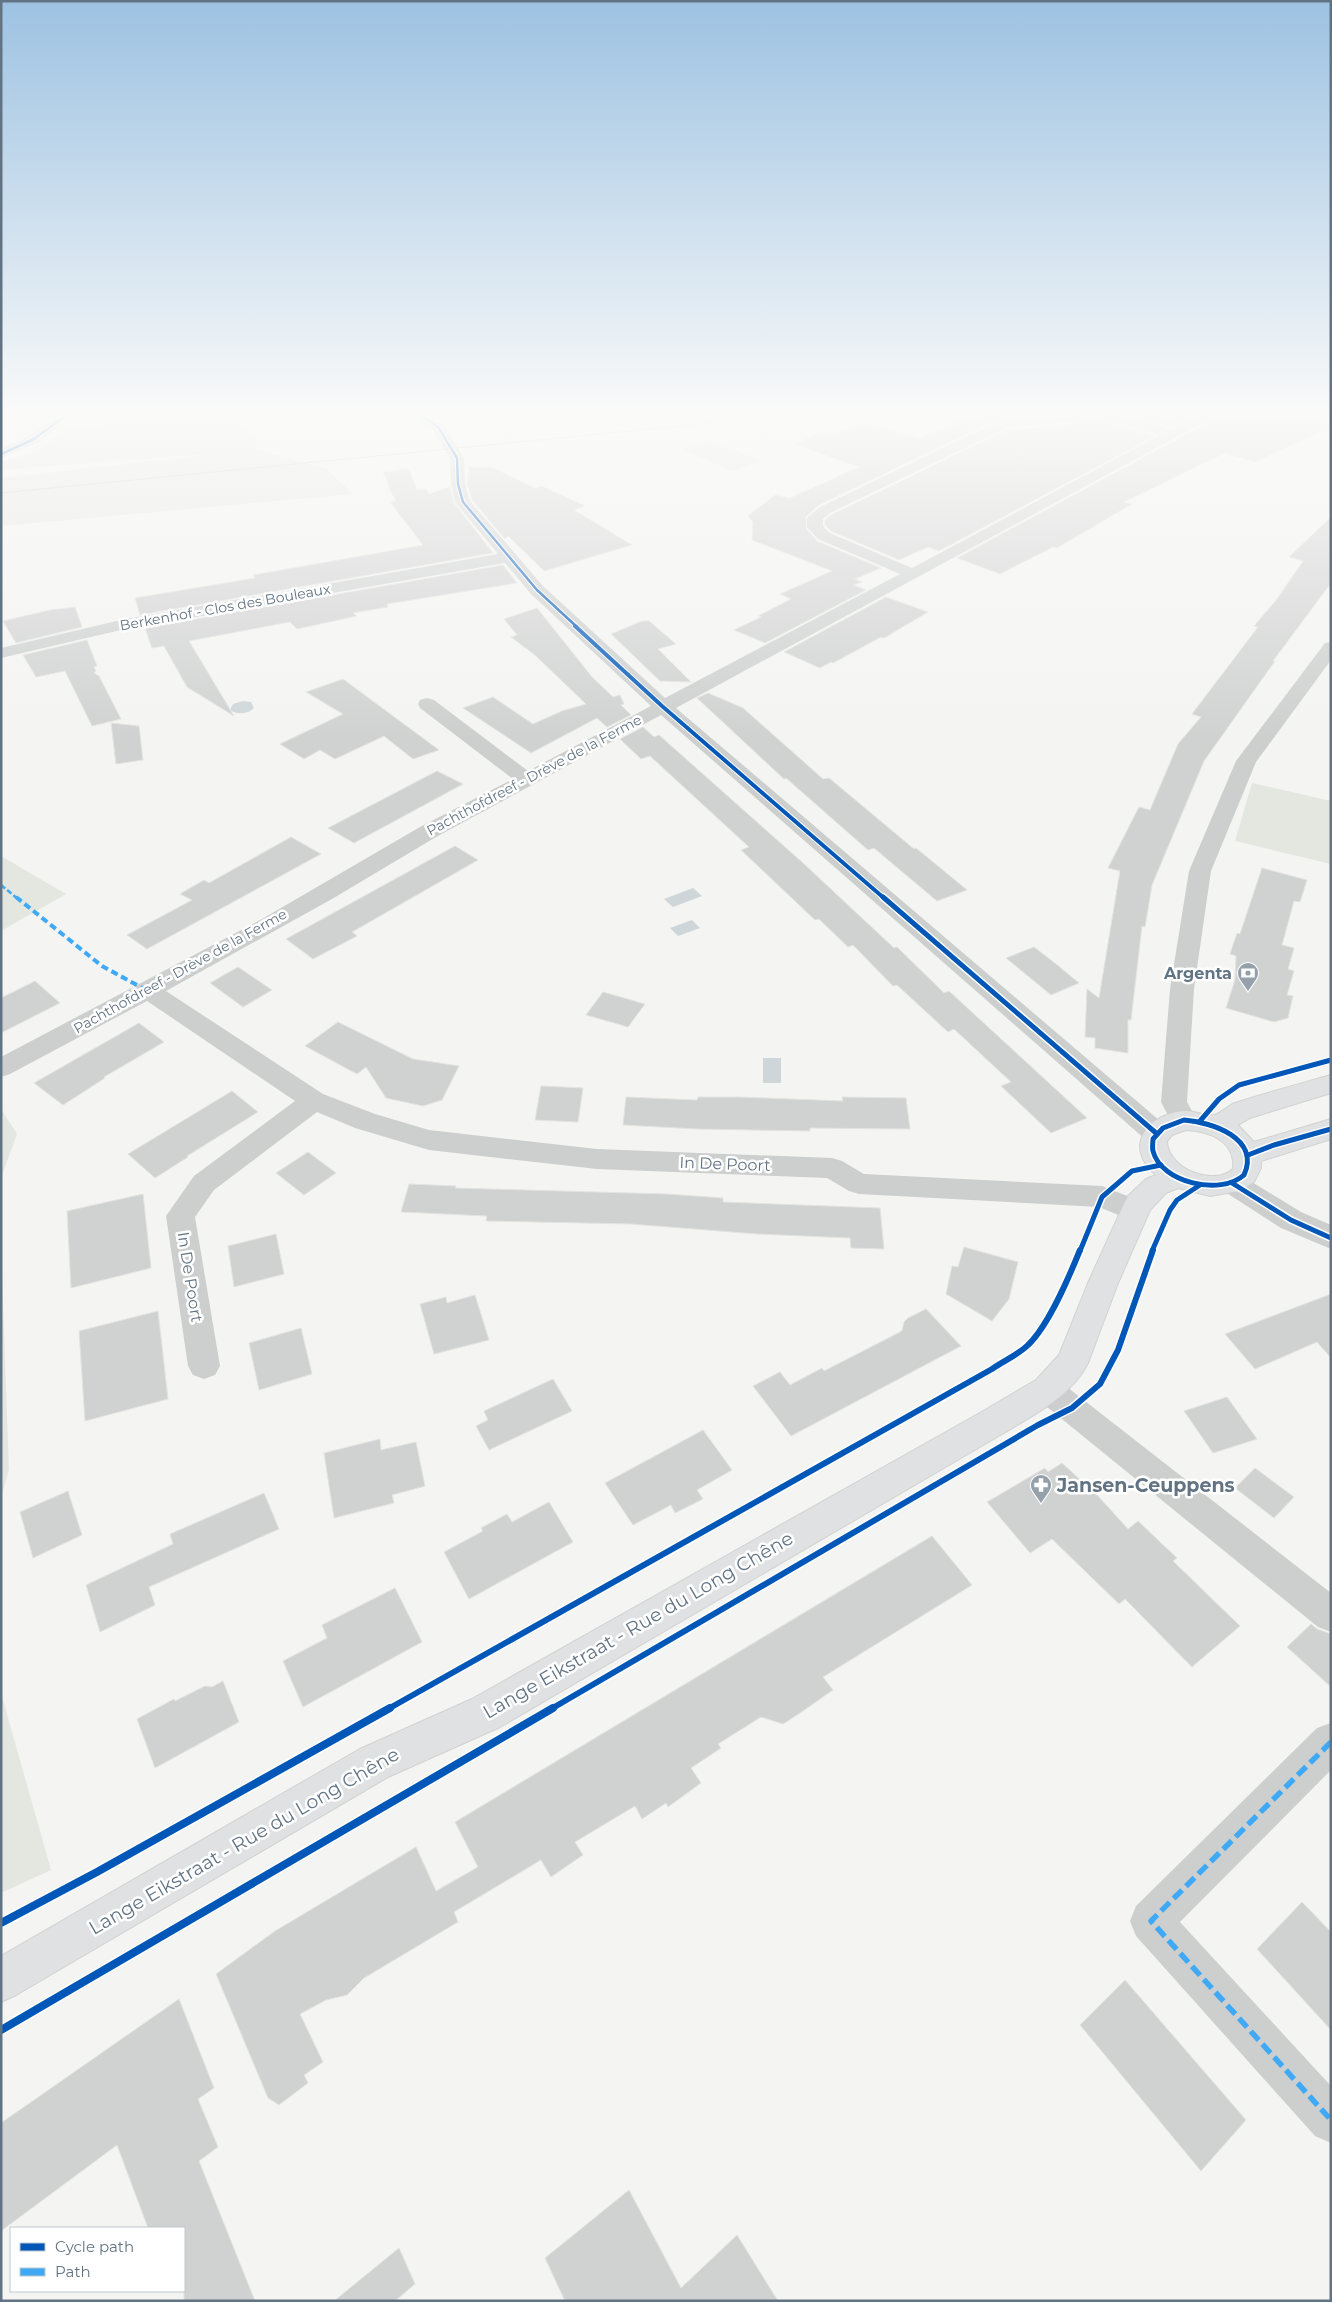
<svg xmlns="http://www.w3.org/2000/svg" width="1332" height="2302" font-family="Montserrat,sans-serif">
	<style>
		.green { fill: #e4e7e0 }
		.water { fill: #ced6d9 }
		.building { fill: #d0d1d1; stroke: #e3e3e2 }
		.lines { fill: none; stroke-linecap: round; stroke-linejoin: round }
		.major-casing { stroke: #d1d2d1; stroke-width: 2 }
		.minor { fill: #cdcfcf; fill-rule: evenodd }
		.major { fill: #e0e1e2; fill-rule: evenodd }
		.tram { stroke: #c3c4c5; stroke-width: 1 }
		.quiet-far2 { stroke: #3fa9f5; stroke-width: 2.5; stroke-dasharray: 5.5 2.5; stroke-linecap: butt }
		.quiet-far1 { stroke: #3fa9f5; stroke-width: 4; stroke-dasharray: 7 4; stroke-linecap: butt }
		.quiet { stroke: #3fa9f5; stroke-width: 5.5; stroke-dasharray: 12 5.5; stroke-linecap: butt }
		.cycleway-far4-casing { stroke: #fff; stroke-width: 4.5 }
		.cycleway-far3-casing { stroke: #fff; stroke-width: 6 }
		.cycleway-far2-casing { stroke: #fff; stroke-width: 8 }
		.cycleway-far1-casing { stroke: #fff; stroke-width: 9 }
		.cycleway-casing { stroke: #fff; stroke-width: 11 }
		.cycleway-far4 { stroke: #0057b8; stroke-width: 2.5 }
		.cycleway-far3 { stroke: #0057b8; stroke-width: 4 }
		.cycleway-far2 { stroke: #0057b8; stroke-width: 5 }
		.cycleway-far1 { stroke: #0057b8; stroke-width: 6 }
		.cycleway { stroke: #0057b8; stroke-width: 8 }
		.labels { text-anchor: middle; dominant-baseline: central; stroke-width: 5; stroke-linejoin: round; paint-order: stroke }
		.far-street-label { font-size: 14px; fill: #627484; stroke: #fff }
		.poi-label { font-size: 16px; font-weight: bold; fill: #627484; stroke: #fff; text-anchor: end }
		.street-label { font-size: 16px; fill: #627484; stroke: #fff }
		.near-poi-label { font-size: 19px; font-weight: bold; fill: #627484; stroke: #fff; text-anchor: start }
		.near-street-label { font-size: 19px; fill: #627484; stroke: #fff }
	</style>
	<rect width="100%" height="100%" fill="#f4f4f2"/>
	<!-- green -->
	<g class="green">
		<path d="M 172,417 L 222,417 L 256,436 L 256,449 L 327,469 L 353,494 L 1,526 L 1,478 L 232,452 L 1,470 L 1,462 L 38,451 L 69,427 L 149,424 Z"/>
		<path d="M 709,440 L 762,461 L 733,471 L 680,449 Z"/>
		<path d="M 1252,783 L 1331,801 L 1331,864 L 1235,841 Z"/>
		<path d="M 1,856 L 66,894 L 1,931 Z"/>
		<path d="M 1,1109 L 17,1134 L 1,1178 Z"/>
		<path d="M 1,1247 L 9,1470 L 1,1497 Z"/>
		<path d="M 1,1693 L 51,1870 L 1,1893 Z"/>
	</g>
	<!-- water -->
	<g class="water">
		<path d="M 243,701 L 251,702 L 254,708 C 248,714 238,715 230,710 L 233,704 Z"/>
		<path d="M 693,888 L 702,896 L 673,907 L 664,899 Z"/>
		<path d="M 692,920 L 700,928 L 678,936 L 670,928 Z"/>
		<rect x="763" y="1058" width="18" height="25"/>
	</g>
	<!-- building -->
	<g class="building">
		<path d="M 969,417 L 1024,417 L 998,419 L 819,505 L 806,517 L 806,528 L 817,541 L 881,568 L 855,579 L 862,582 L 854,585 L 866,590 L 765,643 L 734,630 L 761,617 L 758,616 L 791,599 L 780,594 L 832,571 L 752,540 L 753,522 L 748,516 L 775,495 L 790,498 L 859,467 L 794,444 L 825,431 L 832,434 L 864,422 L 920,438 Z"/>
		<path d="M 1088,417 L 1102,417 L 1106,422 L 1155,436 L 939,551 L 928,547 L 899,560 L 831,531 L 825,525 L 825,520 L 831,515 L 1007,430 L 1079,423 L 1086,421 Z"/>
		<path d="M 1131,417 L 1191,417 L 1171,427 Z"/>
		<path d="M 1212,417 L 1303,417 L 1331,425 L 1331,427 L 1255,462 L 1225,453 L 1124,502 L 1132,504 L 1057,548 L 1053,547 L 1000,574 L 957,558 L 1209,422 Z"/>
		<path d="M 469,467 L 491,467 L 535,488 L 542,486 L 585,506 L 574,510 L 632,545 L 544,571 L 508,536 L 505,539 L 472,500 L 467,484 Z"/>
		<path d="M 407,469 L 410,472 L 417,490 L 426,489 L 429,494 L 450,487 L 454,503 L 493,553 L 140,615 L 135,598 L 255,578 L 253,575 L 423,545 L 390,502 L 396,501 L 392,494 L 383,472 Z"/>
		<path d="M 1331,517 L 1331,583 L 1273,661 L 1275,661 L 1204,761 L 1152,885 L 1145,927 L 1142,926 L 1131,1020 L 1128,1020 L 1128,1053 L 1095,1048 L 1095,1038 L 1085,1037 L 1087,989 L 1099,998 L 1120,871 L 1108,868 L 1139,807 L 1150,810 L 1178,744 L 1201,717 L 1192,714 L 1258,627 L 1254,626 L 1277,599 L 1303,561 L 1289,557 Z"/>
		<path d="M 503,565 L 517,583 L 387,604 L 388,607 L 353,613 L 357,616 L 297,629 L 290,622 L 189,641 L 234,716 L 187,687 L 164,646 L 152,648 L 145,628 Z"/>
		<path d="M 886,597 L 928,612 L 884,638 L 881,637 L 833,663 L 831,662 L 820,668 L 784,652 Z"/>
		<path d="M 75,607 L 82,627 L 16,643 L 3,621 L 50,610 Z"/>
		<path d="M 537,608 L 592,677 L 613,697 L 620,695 L 624,704 L 621,705 L 631,715 L 607,727 L 597,718 L 531,753 L 463,708 L 493,697 L 533,724 L 562,711 L 586,704 L 536,656 L 511,637 L 517,635 L 504,619 Z"/>
		<path d="M 642,621 L 649,621 L 676,644 L 658,649 L 691,682 L 660,681 L 611,634 Z"/>
		<path d="M 87,640 L 97,666 L 94,667 L 96,671 L 94,673 L 99,676 L 121,719 L 92,726 L 65,671 L 36,677 L 23,655 Z"/>
		<path d="M 343,679 L 393,716 L 439,750 L 413,759 L 384,736 L 335,759 L 320,750 L 304,759 L 280,744 L 343,714 L 306,692 Z"/>
		<path d="M 708,693 L 743,708 L 823,779 L 829,778 L 914,849 L 916,848 L 967,890 L 937,901 L 874,848 L 868,850 L 786,778 L 784,779 L 697,698 Z"/>
		<path d="M 111,723 L 139,726 L 143,760 L 116,764 Z"/>
		<path d="M 643,727 L 654,737 L 659,735 L 803,863 L 894,948 L 897,947 L 944,993 L 949,991 L 1087,1118 L 1051,1133 L 1001,1086 L 1011,1082 L 954,1029 L 948,1032 L 897,985 L 893,986 L 853,945 L 848,947 L 819,919 L 815,920 L 741,850 L 749,847 L 650,756 L 641,759 L 620,739 Z"/>
		<path d="M 437,771 L 463,784 L 354,843 L 328,828 Z"/>
		<path d="M 291,837 L 321,854 L 147,949 L 127,935 L 192,900 L 180,894 L 204,880 L 209,883 Z"/>
		<path d="M 455,846 L 478,860 L 352,932 L 357,936 L 313,959 L 286,939 Z"/>
		<path d="M 1262,868 L 1307,880 L 1300,902 L 1294,901 L 1282,945 L 1294,948 L 1288,969 L 1294,971 L 1287,995 L 1293,996 L 1288,1018 L 1274,1022 L 1226,1008 L 1235,980 L 1236,956 L 1230,954 L 1237,933 L 1240,934 Z"/>
		<path d="M 1034,947 L 1056,964 L 1079,983 L 1051,995 L 1006,958 Z"/>
		<path d="M 238,967 L 272,990 L 243,1007 L 210,983 Z"/>
		<path d="M 35,981 L 60,1003 L 1,1033 L 1,998 Z"/>
		<path d="M 603,992 L 645,1004 L 628,1027 L 586,1015 Z"/>
		<path d="M 338,1022 L 413,1059 L 459,1066 L 442,1100 L 423,1106 L 386,1098 L 366,1067 L 357,1074 L 305,1046 Z"/>
		<path d="M 139,1023 L 164,1042 L 104,1077 L 105,1078 L 63,1105 L 34,1083 Z"/>
		<path d="M 541,1086 L 583,1088 L 578,1122 L 535,1120 Z"/>
		<path d="M 232,1091 L 258,1112 L 187,1156 L 188,1157 L 155,1178 L 128,1154 Z"/>
		<path d="M 626,1097 L 697,1100 L 698,1097 L 740,1097 L 843,1101 L 842,1097 L 906,1098 L 910,1129 L 810,1128 L 810,1131 L 697,1129 L 623,1125 Z"/>
		<path d="M 308,1152 L 336,1173 L 304,1195 L 276,1173 Z"/>
		<path d="M 409,1184 L 456,1186 L 455,1188 L 667,1194 L 723,1198 L 723,1202 L 880,1208 L 884,1249 L 851,1248 L 850,1238 L 757,1234 L 631,1224 L 486,1221 L 487,1216 L 401,1212 Z"/>
		<path d="M 143,1194 L 151,1268 L 71,1288 L 67,1211 Z"/>
		<path d="M 276,1234 L 284,1274 L 234,1287 L 228,1246 Z"/>
		<path d="M 964,1247 L 1018,1262 L 1009,1299 L 992,1321 L 946,1294 L 952,1266 L 958,1267 Z"/>
		<path d="M 1331,1294 L 1331,1358 L 1317,1342 L 1255,1369 L 1225,1334 Z"/>
		<path d="M 475,1295 L 489,1340 L 434,1354 L 420,1304 L 446,1297 L 447,1303 Z"/>
		<path d="M 926,1309 L 961,1346 L 791,1436 L 753,1386 L 780,1372 L 790,1385 L 822,1368 L 824,1371 L 902,1331 L 904,1322 L 908,1318 Z"/>
		<path d="M 158,1311 L 168,1399 L 85,1421 L 79,1331 Z"/>
		<path d="M 301,1328 L 312,1374 L 259,1390 L 249,1343 Z"/>
		<path d="M 553,1379 L 572,1411 L 489,1450 L 476,1426 L 488,1420 L 484,1411 Z"/>
		<path d="M 1227,1397 L 1257,1439 L 1213,1453 L 1184,1411 Z"/>
		<path d="M 703,1430 L 732,1470 L 697,1490 L 703,1499 L 675,1513 L 671,1505 L 633,1525 L 605,1483 Z"/>
		<path d="M 380,1439 L 381,1450 L 416,1442 L 425,1486 L 392,1495 L 394,1503 L 334,1518 L 324,1453 Z"/>
		<path d="M 1062,1463 L 1098,1496 L 1128,1529 L 1138,1521 L 1177,1558 L 1173,1561 L 1240,1626 L 1192,1667 L 1125,1599 L 1119,1604 L 1052,1539 L 1030,1553 L 987,1502 L 1045,1468 L 1048,1472 Z"/>
		<path d="M 1255,1468 L 1294,1497 L 1274,1518 L 1235,1488 Z"/>
		<path d="M 68,1491 L 82,1535 L 33,1558 L 20,1512 Z"/>
		<path d="M 264,1493 L 279,1529 L 149,1587 L 155,1605 L 100,1632 L 86,1585 L 173,1544 L 170,1534 Z"/>
		<path d="M 549,1502 L 573,1542 L 469,1599 L 444,1552 L 483,1531 L 481,1528 L 507,1514 L 512,1522 Z"/>
		<path d="M 932,1536 L 972,1585 L 823,1677 L 833,1690 L 800,1713 L 783,1724 L 761,1717 L 718,1744 L 721,1748 L 691,1768 L 701,1783 L 668,1807 L 666,1803 L 642,1819 L 635,1806 L 575,1842 L 583,1855 L 551,1877 L 541,1860 L 454,1912 L 458,1922 L 364,1978 L 347,1995 L 326,2000 L 300,2014 L 323,2062 L 304,2075 L 308,2083 L 279,2105 L 268,2098 L 216,1974 L 275,1931 L 416,1847 L 436,1891 L 478,1867 L 455,1822 Z"/>
		<path d="M 395,1588 L 422,1642 L 303,1707 L 283,1661 L 327,1638 L 322,1625 Z"/>
		<path d="M 1311,1624 L 1317,1629 L 1331,1634 L 1331,1687 L 1287,1647 Z"/>
		<path d="M 223,1681 L 239,1722 L 155,1768 L 137,1719 L 174,1699 L 175,1701 L 205,1686 L 212,1687 Z"/>
		<path d="M 1302,1902 L 1331,1932 L 1331,2030 L 1257,1949 Z"/>
		<path d="M 1125,1980 L 1246,2120 L 1201,2171 L 1080,2025 Z"/>
		<path d="M 179,1999 L 214,2088 L 198,2099 L 218,2147 L 199,2161 L 255,2301 L 184,2301 L 184,2228 L 148,2228 L 117,2145 L 1,2231 L 1,2123 Z"/>
		<path d="M 629,2190 L 681,2288 L 737,2235 L 778,2301 L 565,2301 L 545,2258 Z"/>
		<path d="M 399,2248 L 415,2284 L 395,2301 L 334,2301 Z"/>
	</g>
	<g class="lines">
		<!-- major casing -->
		<g class="major-casing">
			<path id="major" d="M 1331,1075 L 1331,1093 L 1250,1118 L 1238,1125 L 1254,1142 L 1331,1119 L 1331,1139 L 1261,1161 L 1261,1168 L 1254,1182 L 1239,1191 L 1210,1196 L 1178,1188 L 1166,1193 L 1150,1210 L 1118,1283 L 1088,1363 C 1071,1397 1033,1415 1002,1434 L 500,1727 L 388,1777 L 16,1995 L 1,2002 L 1,1956 L 360,1749 L 472,1699 L 978,1414 L 1036,1380 L 1059,1355 L 1088,1283 L 1124,1204 L 1128,1196 L 1146,1179 L 1156,1175 C 1122,1146 1148,1114 1184,1111 C 1194,1110 1206,1117 1214,1115 C 1221,1113 1228,1106 1235,1103 C 1266,1093 1299,1084 1331,1075 ZM 1186,1130 C 1209,1131 1236,1141 1233,1169 C 1213,1187 1167,1168 1167,1141 L 1172,1135 Z"/>
		</g>
		<!-- minor -->
		<g class="minor">
			<path d="M 56,417 L 71,417 L 39,442 L 1,458 L 1,449 L 29,436 Z"/>
			<path d="M 416,417 L 432,417 L 445,427 L 464,458 L 465,484 L 470,501 L 543,586 L 665,698 L 900,574 L 818,539 L 807,527 L 807,518 L 820,507 L 999,421 L 1039,417 L 1086,417 L 1084,420 L 1079,421 L 1006,428 L 830,513 L 823,519 L 823,526 L 830,533 L 912,568 L 1160,435 L 1106,420 L 1104,417 L 1125,417 L 1171,429 L 1194,417 L 1210,417 L 1208,420 L 676,708 L 1166,1126 L 1170,1133 L 1166,1140 L 1156,1143 L 1146,1140 L 661,715 L 436,837 L 332,899 L 166,991 L 323,1094 L 375,1114 L 429,1130 L 597,1149 L 832,1158 L 842,1161 L 864,1174 L 1102,1186 L 1145,1203 L 1149,1211 L 1145,1219 L 1135,1222 L 1099,1207 L 859,1194 L 849,1191 L 827,1178 L 597,1169 L 429,1150 L 355,1128 L 317,1112 L 214,1190 L 195,1217 L 220,1366 L 215,1375 L 204,1379 L 193,1375 L 188,1366 L 166,1216 L 194,1176 L 295,1101 L 147,1001 L 10,1074 L 1,1077 L 1,1057 L 262,919 L 420,827 L 513,779 L 420,708 L 418,704 L 420,700 L 427,698 L 434,700 L 528,771 L 651,706 L 531,594 L 505,563 L 121,630 L 1,658 L 1,648 L 121,620 L 498,554 L 455,502 L 451,484 L 450,458 L 433,430 Z"/>
			<path d="M 1331,642 L 1331,660 L 1256,762 L 1211,871 L 1194,989 L 1187,1102 L 1197,1120 L 1194,1127 L 1184,1129 L 1174,1127 L 1161,1102 L 1170,989 L 1189,871 L 1236,761 L 1325,643 Z"/>
			<path d="M 1232,1173 L 1242,1176 L 1301,1212 L 1331,1225 L 1331,1249 L 1281,1228 L 1222,1190 L 1218,1183 L 1222,1176 Z"/>
			<path d="M 1047,1376 L 1058,1380 L 1331,1593 L 1331,1632 L 1318,1627 L 1036,1398 L 1031,1389 L 1036,1380 Z"/>
			<path d="M 1331,1723 L 1331,1770 L 1180,1922 L 1331,2086 L 1331,2143 L 1315,2136 L 1136,1936 L 1130,1921 L 1136,1906 L 1317,1728 Z"/>
		</g>
		<!-- major -->
		<use href="#major" class="major"/>
		<!-- tram -->
		<path class="tram" d="M 1,493 L 773,417"/>
		<!-- quiet-far2 -->
		<path class="quiet-far2" d="M 1,885 L 18,899"/>
		<!-- quiet-far1 -->
		<path class="quiet-far1" d="M 16,897 L 102,966 L 148,991"/>
		<!-- quiet -->
		<path class="quiet" d="M 1331,1742 L 1151,1921 L 1331,2120"/>
		<!-- cycleway-far4 casing -->
		<g class="cycleway-far4-casing">
			<g id="cycleway-far4">
				<path d="M 423,417 L 438,427 L 457,458 L 458,484 L 463,502 L 537,590 L 577,627"/>
				<path d="M 1,454 L 34,439 L 64,417"/>
			</g>
		</g>
		<!-- cycleway-far3 casing -->
		<g class="cycleway-far3-casing">
			<path id="cycleway-far3" d="M 575,626 L 662,706 L 885,899"/>
		</g>
		<!-- cycleway-far2 casing -->
		<g class="cycleway-far2-casing">
			<g id="cycleway-far2">
				<path d="M 883,897 L 1156,1133"/>
				<path d="M 1184,1120 C 1211,1122 1261,1138 1244,1175 C 1221,1196 1161,1183 1153,1151 C 1152,1147 1153,1142 1153,1139 L 1163,1128 Z"/>
				<path d="M 1200,1121 L 1219,1099 L 1239,1085 L 1331,1060"/>
				<path d="M 1248,1155 L 1274,1145 L 1331,1129"/>
				<path d="M 1232,1183 L 1291,1220 L 1331,1238"/>
				<path d="M 1080,1251 L 1102,1197 L 1132,1171 L 1161,1165"/>
				<path d="M 1152,1251 L 1170,1210 L 1177,1200 L 1200,1185"/>
			</g>
		</g>
		<!-- cycleway-far1 casing -->
		<g class="cycleway-far1-casing">
			<g id="cycleway-far1">
				<path d="M 388,1709 L 992,1369 C 1003,1361 1018,1355 1028,1345 C 1049,1325 1069,1277 1080,1250"/>
				<path d="M 551,1709 L 1038,1425 L 1072,1408 L 1100,1384 L 1118,1350 L 1153,1250"/>
			</g>
		</g>
		<!-- cycleway casing -->
		<g class="cycleway-casing">
			<g id="cycleway">
				<path d="M 1,1923 L 97,1872 L 390,1708"/>
				<path d="M 1,2030 L 553,1708"/>
			</g>
		</g>
		<!-- cycleway-far4 -->
		<use href="#cycleway-far4" class="cycleway-far4"/>
		<!-- cycleway-far3 -->
		<use href="#cycleway-far3" class="cycleway-far3"/>
		<!-- cycleway-far2 -->
		<use href="#cycleway-far2" class="cycleway-far2"/>
		<!-- cycleway-far1 -->
		<use href="#cycleway-far1" class="cycleway-far1"/>
		<!-- cycleway -->
		<use href="#cycleway" class="cycleway"/>
	</g>
	<!-- sky -->
	<linearGradient id="sky" x2="0" y2="1"><stop stop-color="#9dc2e2"/><stop offset="0.56" stop-color="#fafaf9"/><stop offset="1" stop-color="#fafaf9" stop-opacity="0"/></linearGradient>
	<rect width="1332" height="739" fill="url(#sky)"/>
	<!-- icons -->
	<defs>
		<g id="bank-pin" transform="scale(1.125)"><path d="M0 17L-7.5 6A9.5 9.5 0 1 1 7.5 6Z" fill="#95a1aa" stroke="#fff"/><path d="M-6-4H6V4H-6ZM0-2.3a2.3 2.3 0 1 0 0 4.6a2.3 2.3 0 1 0 0-4.6Z" fill="#fff"/></g>
		<g id="pharmacy-pin" transform="scale(1.125)"><path d="M0 17L-7.5 6A9.5 9.5 0 1 1 7.5 6Z" fill="#95a1aa" stroke="#fff"/><path d="M-2-6h4v4h4v4h-4v4h-4v-4h-4v-4h4Z" fill="#fff"/></g>
	</defs>
	<g fill-rule="evenodd">
		<use href="#bank-pin" x="1248" y="973"/>
		<use href="#pharmacy-pin" x="1041" y="1485"/>
	</g>
	<g class="labels">
		<!-- far-street labels -->
		<g class="far-street-label">
			<text transform="translate(225 607) rotate(-10)">Berkenhof - Clos des Bouleaux</text>
			<text transform="translate(534 775) rotate(-28)">Pachthofdreef - Drève de la Ferme</text>
			<text transform="translate(180 971) rotate(-29)">Pachthofdreef - Drève de la Ferme</text>
		</g>
		<!-- poi labels -->
		<g class="poi-label">
			<text x="1232" y="973">Argenta</text>
		</g>
		<!-- street labels -->
		<g class="street-label">
			<text transform="translate(725 1164) rotate(2)">In De Poort</text>
			<text transform="translate(190 1277) rotate(81)">In De Poort</text>
		</g>
		<!-- near-poi labels -->
		<g class="near-poi-label">
			<text x="1057" y="1485">Jansen-Ceuppens</text>
		</g>
		<!-- near-street labels -->
		<g class="near-street-label">
			<text transform="translate(638 1625) rotate(-30)">Lange Eikstraat - Rue du Long Chêne</text>
			<text transform="translate(244 1841) rotate(-30)">Lange Eikstraat - Rue du Long Chêne</text>
		</g>
	</g>
	<!-- border -->
	<rect width="1332" height="2302" fill="none" stroke="#627484" stroke-width="5"/>
	<!-- legend -->
	<rect x="10" y="2227" width="175" height="65" fill="#ffffff" stroke="#c0c7ce"/>
	<rect x="20" y="2243" width="25" height="8" fill="#0057b8" stroke="#c0c7ce"/>
	<text x="55" y="2252" font-size="15" fill="#627484">Cycle path</text>
	<rect x="20" y="2268" width="25" height="8" fill="#3fa9f5" stroke="#c0c7ce"/>
	<text x="55" y="2277" font-size="15" fill="#627484">Path</text>
</svg>
